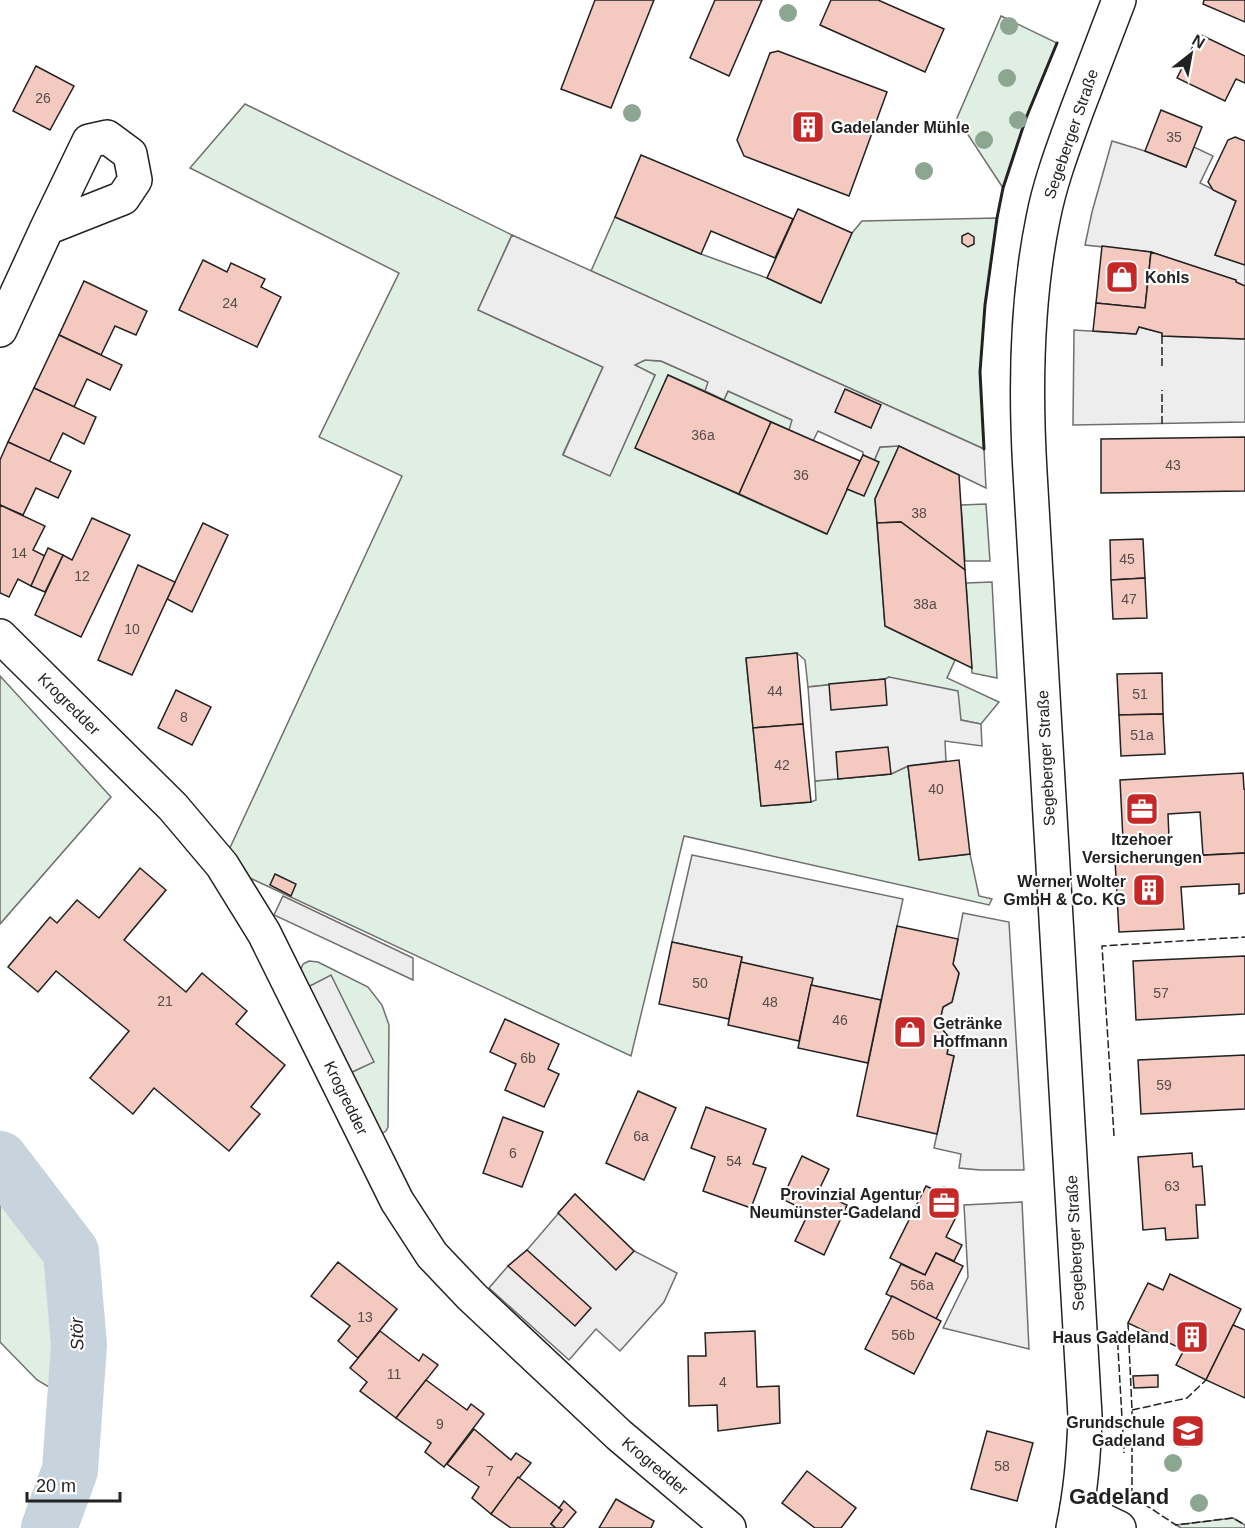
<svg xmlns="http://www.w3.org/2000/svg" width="1245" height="1528" font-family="Helvetica,sans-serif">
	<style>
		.green { fill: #e0efe3; stroke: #6f6f6f; stroke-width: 1.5 }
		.parking { fill: #ededed; stroke: #6f6f6f; stroke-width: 1.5 }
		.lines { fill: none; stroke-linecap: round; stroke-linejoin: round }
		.river { stroke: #c7d3dd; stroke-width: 56 }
		.building { fill: #f3c9c0; stroke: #222; stroke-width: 1.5 }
		.minor-casing { stroke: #222; stroke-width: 36 }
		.major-casing { stroke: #222; stroke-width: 36 }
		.minor { stroke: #fff; stroke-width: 33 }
		.major { stroke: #fff; stroke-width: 33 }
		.fence { stroke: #222; stroke-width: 1.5; stroke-dasharray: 8 3; stroke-linecap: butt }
		.wall { stroke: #222; stroke-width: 3 }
		.tree { fill: #8da692 }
		.labels { text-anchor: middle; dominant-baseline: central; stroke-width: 4.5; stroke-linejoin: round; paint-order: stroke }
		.number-label { font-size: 14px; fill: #564c4a }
		.poi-label { font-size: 16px; font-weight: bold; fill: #222; stroke: #fff; text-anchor: end }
		.street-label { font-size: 16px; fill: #222; stroke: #fff }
		.water-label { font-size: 18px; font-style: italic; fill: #222; stroke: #fff }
		.district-label { font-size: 22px; font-weight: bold; fill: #222; stroke: #fff }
	</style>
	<rect width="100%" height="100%" fill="#fff"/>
	<!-- green -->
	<g class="green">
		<path d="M 1001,16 L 1057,43 L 1026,118 L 1003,188 L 957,118 Z"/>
		<path d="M 245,104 L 512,235 L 478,310 L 603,367 L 563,454 L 615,464 L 655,375 L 634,365 L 645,360 L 661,361 L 709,382 L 705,391 L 668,375 L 636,448 L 826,534 L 847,489 L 874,461 L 880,447 L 899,446 L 875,499 L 885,626 L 955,660 L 947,678 L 999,702 L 981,724 L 961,720 L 889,677 L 885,679 L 808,687 L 805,660 L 797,653 L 746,659 L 761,806 L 811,802 L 816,800 L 815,781 L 891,774 L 908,766 L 919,860 L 970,854 L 979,896 L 992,899 L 989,905 L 684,836 L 631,1056 L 222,865 L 402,476 L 319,437 L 399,273 L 190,168 Z"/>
		<path d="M 615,217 L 701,254 L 767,278 L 820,303 L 852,233 L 862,221 L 997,218 L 985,305 L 980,372 L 984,449 L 591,271 Z"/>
		<path d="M 728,391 L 793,420 L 789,430 L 724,400 Z"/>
		<path d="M 986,504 L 990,561 L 965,561 L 961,505 Z"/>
		<path d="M 992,582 L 997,678 L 972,673 L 966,583 Z"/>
		<path d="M 0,676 L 111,797 L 0,924 Z"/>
		<path d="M 309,961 L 318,962 L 368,987 L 382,1005 L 389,1025 L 388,1127 L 386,1131 L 383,1133 L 378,1131 L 350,1073 L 373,1062 L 331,976 L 308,987 L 300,971 L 303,964 Z"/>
		<path d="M 0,1159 L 71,1252 L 78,1336 L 59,1393 L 37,1380 L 0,1342 Z"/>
		<path d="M 1233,1518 L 1245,1525 L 1245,1528 L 1181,1528 L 1176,1525 Z"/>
	</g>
	<!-- parking -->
	<g class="parking">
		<path d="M 1112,141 L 1145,151 L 1186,167 L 1194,147 L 1213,156 L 1200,183 L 1236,201 L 1215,255 L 1245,265 L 1245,286 L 1236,282 L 1236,280 L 1151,252 L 1085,245 L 1092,212 Z"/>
		<path d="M 512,235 L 984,449 L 986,488 L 899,446 L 880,447 L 874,461 L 863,455 L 863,452 L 818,431 L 813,441 L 789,430 L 792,420 L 728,391 L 724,400 L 705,391 L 708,382 L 661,361 L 645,360 L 635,365 L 655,375 L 610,476 L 563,455 L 603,367 L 478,310 Z"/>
		<path d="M 1139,327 L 1162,333 L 1162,336 L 1245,339 L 1245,422 L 1073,425 L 1074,330 L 1136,334 Z"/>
		<path d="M 889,677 L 958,691 L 961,720 L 981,724 L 982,746 L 945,741 L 946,761 L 908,766 L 891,774 L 815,781 L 808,687 L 885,679 Z"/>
		<path d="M 692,855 L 903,899 L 881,1000 L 811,985 L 741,962 L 742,957 L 672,942 Z"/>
		<path d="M 283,896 L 413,958 L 413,980 L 274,915 Z"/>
		<path d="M 963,913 L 1009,922 L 1024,1170 L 980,1170 L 959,1168 L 961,1154 L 934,1148 L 954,1056 L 947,1054 L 950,1039 L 939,1025 L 943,1007 L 952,1002 L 959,974 L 953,964 Z"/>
		<path d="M 331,975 L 374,1062 L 350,1073 L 308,987 Z"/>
		<path d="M 575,1194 L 634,1251 L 677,1273 L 664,1302 L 620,1351 L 596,1329 L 569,1360 L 489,1288 L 508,1266 L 527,1250 Z"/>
		<path d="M 1022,1202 L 1029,1349 L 943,1328 L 968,1277 L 964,1205 Z"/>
	</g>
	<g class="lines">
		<!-- river -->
		<path class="river" d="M 0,1159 L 71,1252 L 79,1345 L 70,1470 L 49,1528"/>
	</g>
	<!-- building -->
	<g class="building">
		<path d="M 595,0 L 654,0 L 611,108 L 561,89 Z"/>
		<path d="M 715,0 L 762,0 L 729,76 L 690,58 Z"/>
		<path d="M 831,0 L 878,0 L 944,29 L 925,72 L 820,25 Z"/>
		<path d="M 1204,0 L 1245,0 L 1245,22 L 1203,4 Z"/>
		<path d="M 1199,34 L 1245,56 L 1245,83 L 1236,79 L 1225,101 L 1177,78 Z"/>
		<path d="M 778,51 L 887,92 L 849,196 L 744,156 L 737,140 L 770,53 Z"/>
		<path d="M 36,66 L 74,86 L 50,130 L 13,111 Z"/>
		<path d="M 1161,110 L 1202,127 L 1186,167 L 1145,151 Z"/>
		<path d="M 1235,137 L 1245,141 L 1245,265 L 1215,255 L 1236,201 L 1213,190 L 1208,182 L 1228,140 Z"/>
		<path d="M 641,155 L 793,219 L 775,258 L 711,231 L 701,254 L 615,217 Z"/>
		<path d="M 798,209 L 852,233 L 821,303 L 767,278 Z"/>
		<path d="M 968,233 L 974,237 L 974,244 L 968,247 L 962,243 L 962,236 Z"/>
		<path d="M 1102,246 L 1151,252 L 1145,308 L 1096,303 Z"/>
		<path d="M 1151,252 L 1236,280 L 1236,282 L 1245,286 L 1245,339 L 1162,336 L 1162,333 L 1139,327 L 1136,334 L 1093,331 L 1096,303 L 1145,308 Z"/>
		<path d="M 203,260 L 227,272 L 231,263 L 265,279 L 261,287 L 281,297 L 257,347 L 179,310 Z"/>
		<path d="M 84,281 L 147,311 L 136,335 L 115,326 L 101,355 L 59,335 Z"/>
		<path d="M 59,335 L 122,365 L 110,390 L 87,379 L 74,407 L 34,388 Z"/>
		<path d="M 668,375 L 771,422 L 739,494 L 635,448 Z"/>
		<path d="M 34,388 L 96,417 L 84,444 L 63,433 L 49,462 L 8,442 Z"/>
		<path d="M 845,389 L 881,405 L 871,428 L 835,412 Z"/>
		<path d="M 771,422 L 860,461 L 827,534 L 739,494 Z"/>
		<path d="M 1245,437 L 1245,491 L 1101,493 L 1101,439 Z"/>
		<path d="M 8,442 L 71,471 L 58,498 L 36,488 L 23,515 L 0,505 L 0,460 Z"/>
		<path d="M 899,446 L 959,475 L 965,570 L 901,522 L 877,523 L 875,499 Z"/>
		<path d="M 863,455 L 879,462 L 864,496 L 847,489 Z"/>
		<path d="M 0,505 L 45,526 L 33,550 L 45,556 L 31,586 L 18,579 L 9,597 L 0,593 Z"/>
		<path d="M 92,518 L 130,535 L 81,637 L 35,615 L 63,555 L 72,560 Z"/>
		<path d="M 901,522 L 965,570 L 972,668 L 885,626 L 877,523 Z"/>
		<path d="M 203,523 L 228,535 L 192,612 L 167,599 Z"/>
		<path d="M 1143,539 L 1145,578 L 1111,580 L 1110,540 Z"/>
		<path d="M 48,548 L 63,555 L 45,592 L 31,586 Z"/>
		<path d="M 138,565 L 175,582 L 132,675 L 98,660 Z"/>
		<path d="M 1145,578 L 1147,618 L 1113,619 L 1111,580 Z"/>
		<path d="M 797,653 L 803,724 L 753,728 L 746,658 Z"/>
		<path d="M 1162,673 L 1163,714 L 1119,715 L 1117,674 Z"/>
		<path d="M 885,679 L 887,705 L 831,710 L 829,684 Z"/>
		<path d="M 176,690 L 211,707 L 192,745 L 158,728 Z"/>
		<path d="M 1163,714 L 1165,754 L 1121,756 L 1119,715 Z"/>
		<path d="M 803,724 L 811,802 L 761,806 L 753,728 Z"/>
		<path d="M 888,747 L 891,774 L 838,779 L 836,752 Z"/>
		<path d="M 959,760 L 970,854 L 919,860 L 908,766 Z"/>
		<path d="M 1243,773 L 1244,789 L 1245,789 L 1245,853 L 1203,855 L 1200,812 L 1168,814 L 1169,838 L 1123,840 L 1120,780 Z"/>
		<path d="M 1245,853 L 1245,893 L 1239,894 L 1239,884 L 1181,887 L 1184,929 L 1119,932 L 1115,860 Z"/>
		<path d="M 140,868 L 166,890 L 124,940 L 186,992 L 202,973 L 247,1011 L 236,1024 L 285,1065 L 251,1107 L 260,1114 L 229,1151 L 154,1088 L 133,1114 L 90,1078 L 129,1031 L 56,971 L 38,992 L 8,967 L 50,917 L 57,923 L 77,900 L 99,918 Z"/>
		<path d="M 275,874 L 296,884 L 291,896 L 270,885 Z"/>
		<path d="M 897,926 L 958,939 L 953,964 L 959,973 L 952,1002 L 943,1007 L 939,1025 L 950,1039 L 947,1054 L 954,1056 L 937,1134 L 857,1116 Z"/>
		<path d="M 672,942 L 742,957 L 729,1019 L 659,1004 Z"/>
		<path d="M 1245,956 L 1245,1014 L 1136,1020 L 1133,961 Z"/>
		<path d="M 741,962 L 813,978 L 799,1041 L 728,1025 Z"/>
		<path d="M 811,985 L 881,1000 L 868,1063 L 798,1048 Z"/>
		<path d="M 505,1019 L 559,1044 L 548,1069 L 559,1074 L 544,1107 L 505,1090 L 516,1064 L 490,1052 Z"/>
		<path d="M 1245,1055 L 1245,1109 L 1141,1114 L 1138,1060 Z"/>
		<path d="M 638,1091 L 676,1108 L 644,1180 L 606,1163 Z"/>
		<path d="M 706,1107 L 766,1129 L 753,1164 L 766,1168 L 751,1208 L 703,1191 L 715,1157 L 691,1148 Z"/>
		<path d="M 503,1117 L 543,1132 L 522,1187 L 483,1173 Z"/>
		<path d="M 1192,1153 L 1193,1167 L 1202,1166 L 1205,1205 L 1196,1205 L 1198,1238 L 1166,1240 L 1165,1228 L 1143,1230 L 1138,1157 Z"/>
		<path d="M 802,1156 L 829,1169 L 818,1192 L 847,1205 L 824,1255 L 795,1241 L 809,1212 L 782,1199 Z"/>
		<path d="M 926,1186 L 941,1193 L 944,1187 L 958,1195 L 951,1209 L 958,1213 L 946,1237 L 962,1245 L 954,1261 L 936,1253 L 925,1275 L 890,1258 Z"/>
		<path d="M 575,1194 L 634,1251 L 616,1270 L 558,1213 Z"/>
		<path d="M 527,1250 L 591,1308 L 575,1326 L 508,1266 Z"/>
		<path d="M 936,1253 L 963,1266 L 936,1319 L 886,1294 L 901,1264 L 925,1275 Z"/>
		<path d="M 338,1262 L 397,1309 L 358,1358 L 338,1341 L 350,1326 L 311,1296 Z"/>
		<path d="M 1170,1274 L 1241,1309 L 1206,1380 L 1176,1365 L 1184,1350 L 1128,1323 L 1148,1283 L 1163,1290 Z"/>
		<path d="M 892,1296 L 941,1321 L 914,1374 L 865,1349 Z"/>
		<path d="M 1233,1325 L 1245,1330 L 1245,1398 L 1206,1380 Z"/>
		<path d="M 380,1331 L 419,1361 L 423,1354 L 438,1365 L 396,1418 L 360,1391 L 367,1382 L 350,1368 Z"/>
		<path d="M 755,1331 L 757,1387 L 779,1386 L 780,1423 L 718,1431 L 717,1405 L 689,1406 L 688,1356 L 706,1356 L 705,1333 Z"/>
		<path d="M 1158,1375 L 1158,1387 L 1134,1388 L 1133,1376 Z"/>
		<path d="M 426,1380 L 467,1410 L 471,1404 L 484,1414 L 444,1467 L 425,1452 L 431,1443 L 396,1418 Z"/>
		<path d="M 474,1429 L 511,1460 L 516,1453 L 531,1463 L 491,1514 L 472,1498 L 479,1487 L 447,1464 Z"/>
		<path d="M 987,1431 L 1033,1443 L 1017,1501 L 971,1489 Z"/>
		<path d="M 807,1471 L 856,1508 L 841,1528 L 815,1528 L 782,1503 Z"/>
		<path d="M 518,1477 L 562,1510 L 551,1524 L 556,1528 L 511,1528 L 491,1514 Z"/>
		<path d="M 616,1499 L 654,1521 L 651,1528 L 599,1528 Z"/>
		<path d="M 564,1501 L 576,1512 L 563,1528 L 556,1528 L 551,1524 L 562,1510 L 559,1508 Z"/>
	</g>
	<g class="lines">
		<!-- minor casing -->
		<g class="minor-casing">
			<g id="minor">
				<path d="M 0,330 L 47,228 L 89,141 L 107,137 L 130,154 L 135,180 L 123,198 L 47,228"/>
				<path d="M 0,636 L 173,807 L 222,865 L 264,933 L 397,1201 L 432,1255 L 472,1297 L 619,1435 L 729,1528"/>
				<path d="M 1077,1508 L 1119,1528"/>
			</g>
		</g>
		<!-- major casing -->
		<g class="major-casing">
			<path id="major" d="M 1073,1528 C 1081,1491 1084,1454 1085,1416 L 1030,472 C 1025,387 1026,302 1043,219 C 1050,182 1064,146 1077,110 C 1091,74 1105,37 1119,0"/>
		</g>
		<!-- minor -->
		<use href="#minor" class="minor"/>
		<!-- major -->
		<use href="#major" class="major"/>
		<!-- fence -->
		<g class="fence">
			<path d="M 1162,366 L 1162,336"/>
			<path d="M 1162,424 L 1162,390"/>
			<path d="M 1114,1136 L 1102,946 L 1245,937"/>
			<path d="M 1128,1323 L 1132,1410 L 1132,1496 L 1176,1525 L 1233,1518 L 1245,1525"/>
			<path d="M 1117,1331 L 1124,1453"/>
			<path d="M 1132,1410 L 1187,1398 L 1206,1380"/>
		</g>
		<!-- wall -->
		<path class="wall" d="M 984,449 L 980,372 L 985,305 L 997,218 L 1003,188 L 1026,118 L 1057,43"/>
	</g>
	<!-- trees -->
	<g class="tree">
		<circle cx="788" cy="13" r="9"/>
		<circle cx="1009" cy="26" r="9"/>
		<circle cx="1007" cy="78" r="9"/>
		<circle cx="632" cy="113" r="9"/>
		<circle cx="1018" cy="120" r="9"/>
		<circle cx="984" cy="140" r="9"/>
		<circle cx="924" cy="171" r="9"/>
		<circle cx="1186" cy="1439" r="9"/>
		<circle cx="1173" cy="1463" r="9"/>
		<circle cx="1199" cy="1503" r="9"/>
	</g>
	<!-- icons -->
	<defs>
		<g id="building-square" transform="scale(1.725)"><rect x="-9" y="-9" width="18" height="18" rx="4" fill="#c62828" stroke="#fff"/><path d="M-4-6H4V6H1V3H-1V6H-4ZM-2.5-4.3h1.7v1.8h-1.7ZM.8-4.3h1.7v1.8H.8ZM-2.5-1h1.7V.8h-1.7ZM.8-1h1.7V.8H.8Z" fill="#fff"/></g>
		<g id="shop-square" transform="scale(1.725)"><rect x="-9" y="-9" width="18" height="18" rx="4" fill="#c62828" stroke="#fff"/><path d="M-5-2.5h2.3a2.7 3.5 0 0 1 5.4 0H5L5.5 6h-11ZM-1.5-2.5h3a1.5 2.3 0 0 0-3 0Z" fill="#fff"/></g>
		<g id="office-square" transform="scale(1.725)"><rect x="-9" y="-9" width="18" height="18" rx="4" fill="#c62828" stroke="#fff"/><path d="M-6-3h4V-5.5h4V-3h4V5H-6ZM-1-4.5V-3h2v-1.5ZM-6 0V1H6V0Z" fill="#fff"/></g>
		<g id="school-square" transform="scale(1.725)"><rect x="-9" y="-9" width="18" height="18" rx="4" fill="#c62828" stroke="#fff"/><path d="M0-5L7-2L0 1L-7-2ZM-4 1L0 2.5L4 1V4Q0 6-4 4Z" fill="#fff"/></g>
	</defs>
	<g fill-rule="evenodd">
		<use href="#building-square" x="808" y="127"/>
		<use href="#shop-square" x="1122" y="277"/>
		<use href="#office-square" x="1142" y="809"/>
		<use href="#building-square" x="1149" y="890"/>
		<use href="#shop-square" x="910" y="1032"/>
		<use href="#office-square" x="944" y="1203"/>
		<use href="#building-square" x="1192" y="1337"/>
		<use href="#school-square" x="1188" y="1431"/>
	</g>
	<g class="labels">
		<!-- number labels -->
		<g class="number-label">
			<text x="43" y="98">26</text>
			<text x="1174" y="137">35</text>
			<text x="230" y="303">24</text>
			<text x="703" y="435">36a</text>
			<text x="1173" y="465">43</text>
			<text x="801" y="475">36</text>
			<text x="919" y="513">38</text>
			<text x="19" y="553">14</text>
			<text x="1127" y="559">45</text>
			<text x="82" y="576">12</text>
			<text x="1129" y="599">47</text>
			<text x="925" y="604">38a</text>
			<text x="132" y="629">10</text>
			<text x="775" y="691">44</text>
			<text x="1140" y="694">51</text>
			<text x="184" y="717">8</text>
			<text x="1142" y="735">51a</text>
			<text x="782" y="765">42</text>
			<text x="936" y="789">40</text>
			<text x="700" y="983">50</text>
			<text x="1161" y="993">57</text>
			<text x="165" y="1001">21</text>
			<text x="770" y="1002">48</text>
			<text x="840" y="1020">46</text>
			<text x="528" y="1058">6b</text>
			<text x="1164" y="1085">59</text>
			<text x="641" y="1136">6a</text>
			<text x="513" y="1153">6</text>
			<text x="734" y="1161">54</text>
			<text x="1172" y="1186">63</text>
			<text x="922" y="1285">56a</text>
			<text x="365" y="1317">13</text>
			<text x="903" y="1335">56b</text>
			<text x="394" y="1374">11</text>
			<text x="723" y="1382">4</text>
			<text x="440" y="1424">9</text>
			<text x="1002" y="1466">58</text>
			<text x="490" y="1471">7</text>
		</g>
		<!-- poi labels -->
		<g class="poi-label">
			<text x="831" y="127" text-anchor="start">Gadelander Mühle</text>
			<text x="1145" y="277" text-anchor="start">Kohls</text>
			<text x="1142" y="839" text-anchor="middle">Itzehoer<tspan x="1142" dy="18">Versicherungen</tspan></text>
			<text x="1126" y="881">Werner Wolter<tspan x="1126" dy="18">GmbH &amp; Co. KG</tspan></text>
			<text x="933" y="1023" text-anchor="start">Getränke<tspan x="933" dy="18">Hoffmann</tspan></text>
			<text x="921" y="1194">Provinzial Agentur<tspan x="921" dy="18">Neumünster-Gadeland</tspan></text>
			<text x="1169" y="1337">Haus Gadeland</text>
			<text x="1165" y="1422">Grundschule<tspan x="1165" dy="18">Gadeland</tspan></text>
		</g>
		<!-- street labels -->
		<g class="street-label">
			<text transform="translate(1071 134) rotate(-71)">Segeberger Straße</text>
			<text transform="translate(69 704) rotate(45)">Krogredder</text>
			<text transform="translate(1046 758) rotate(-93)">Segeberger Straße</text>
			<text transform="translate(346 1098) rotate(64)">Krogredder</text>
			<text transform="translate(1075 1243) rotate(-93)">Segeberger Straße</text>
			<text transform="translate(655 1466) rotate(40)">Krogredder</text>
		</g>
		<!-- water labels -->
		<g class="water-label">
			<text transform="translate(77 1334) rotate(-92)">Stör</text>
		</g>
		<!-- district labels -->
		<g class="district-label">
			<text x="1119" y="1496">Gadeland</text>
		</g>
	</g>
	<!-- north arrow -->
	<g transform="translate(1191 54) rotate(31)" stroke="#ffffff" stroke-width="4.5" paint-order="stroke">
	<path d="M0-4.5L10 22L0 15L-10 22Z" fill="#222222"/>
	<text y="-9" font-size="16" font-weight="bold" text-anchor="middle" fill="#222222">N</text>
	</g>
	<!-- scale -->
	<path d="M27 1492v9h93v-9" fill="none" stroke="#222222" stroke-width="3"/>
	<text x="36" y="1492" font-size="18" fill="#222222" stroke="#ffffff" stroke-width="4.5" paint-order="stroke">20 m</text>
</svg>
